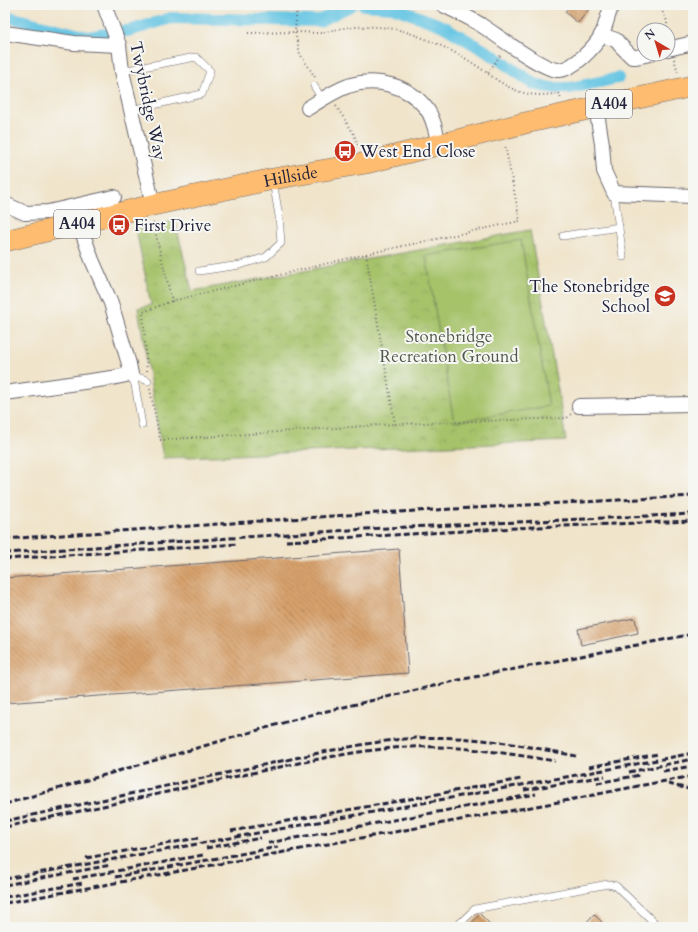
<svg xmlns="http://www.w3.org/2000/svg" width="698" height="932" font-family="Cardo,serif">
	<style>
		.park { fill: url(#park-crowns); stroke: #647253 }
		.garden { fill: #a6c36b; stroke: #647253 }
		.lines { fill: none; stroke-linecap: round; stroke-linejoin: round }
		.canal { stroke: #65c5e3; stroke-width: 12 }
		.building { fill: url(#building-back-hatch) }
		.lane-casing { stroke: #6a666d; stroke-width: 8 }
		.street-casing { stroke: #6a666d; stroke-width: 16 }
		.primary-casing { stroke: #6a666d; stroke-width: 22 }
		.path { stroke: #6a666d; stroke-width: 2; stroke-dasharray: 1 3; stroke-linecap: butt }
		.lane { stroke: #fff; stroke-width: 7 }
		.street { stroke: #fff; stroke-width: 14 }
		.primary { stroke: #fdbc6f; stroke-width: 21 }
		.rail { stroke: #22223b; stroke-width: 3; stroke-dasharray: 6 3; stroke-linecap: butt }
		.labels { text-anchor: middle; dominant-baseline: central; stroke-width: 4; stroke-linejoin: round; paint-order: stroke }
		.shield { fill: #f6f6f2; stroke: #626272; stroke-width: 1 }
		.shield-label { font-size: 16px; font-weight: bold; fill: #22223b }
		.street-label { font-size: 17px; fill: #22223b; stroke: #f6f6f2 }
		.poi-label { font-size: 17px; fill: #22223b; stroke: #f6f6f2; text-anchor: start }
		.park-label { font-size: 17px; fill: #505a4c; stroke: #f6f6f2 }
	</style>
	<defs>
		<pattern id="park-crowns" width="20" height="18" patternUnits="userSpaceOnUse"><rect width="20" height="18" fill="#a6c36b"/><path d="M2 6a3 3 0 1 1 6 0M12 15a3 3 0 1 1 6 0" fill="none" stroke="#8fa75e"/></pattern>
		<pattern id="building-back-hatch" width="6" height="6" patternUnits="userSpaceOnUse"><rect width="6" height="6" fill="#d7a16c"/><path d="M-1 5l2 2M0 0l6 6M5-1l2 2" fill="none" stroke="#ae835a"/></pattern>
	</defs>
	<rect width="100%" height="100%" fill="#f6f6f2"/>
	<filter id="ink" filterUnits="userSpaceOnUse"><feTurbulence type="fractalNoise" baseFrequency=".025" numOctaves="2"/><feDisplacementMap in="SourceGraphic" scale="8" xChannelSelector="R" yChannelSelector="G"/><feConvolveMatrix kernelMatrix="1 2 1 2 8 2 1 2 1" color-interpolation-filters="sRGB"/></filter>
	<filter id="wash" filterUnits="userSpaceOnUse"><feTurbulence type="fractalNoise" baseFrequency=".012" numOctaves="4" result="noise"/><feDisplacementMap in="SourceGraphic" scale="16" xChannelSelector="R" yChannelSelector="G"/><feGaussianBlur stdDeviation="0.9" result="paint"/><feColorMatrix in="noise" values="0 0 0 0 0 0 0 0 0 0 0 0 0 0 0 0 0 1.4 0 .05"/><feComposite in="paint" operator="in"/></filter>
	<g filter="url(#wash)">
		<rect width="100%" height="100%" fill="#f0e4cb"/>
		<!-- park -->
		<path class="park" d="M 175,221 L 192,291 L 530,230 L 558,390 L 566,441 L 163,458 L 138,308 L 151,305 L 136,229 Z"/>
		<!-- garden -->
		<path class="garden" d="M 521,240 L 549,406 L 454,422 L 426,256 Z"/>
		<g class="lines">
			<!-- canal -->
			<g class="canal">
				<path d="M 364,5 L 392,7 L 443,26 L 494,56 L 534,84 L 552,88 L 571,88 L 618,78"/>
				<path d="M 5,16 L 88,37 L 132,30 L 171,18 L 319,21 L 352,5"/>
			</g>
		</g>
		<g id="blocks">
			<!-- building -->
			<g class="building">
				<path d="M 570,5 L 592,5 L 578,23 L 565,12 Z"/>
				<path d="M 399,549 L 408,673 L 5,703 L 5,578 Z"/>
				<path d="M 635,618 L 638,633 L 581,645 L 578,629 Z"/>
				<path d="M 480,914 L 493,927 L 468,927 Z"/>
				<path d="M 594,914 L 607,927 L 582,927 Z"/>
			</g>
		</g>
	</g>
	<g filter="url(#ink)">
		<use href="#blocks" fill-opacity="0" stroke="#6a666d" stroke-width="1"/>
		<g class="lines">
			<!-- lane casing -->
			<g class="lane-casing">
				<g id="lane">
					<path d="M 122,71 L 196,57 L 210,71 L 202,94 L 131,110"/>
					<path d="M 314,86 L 322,99"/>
					<path d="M 614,193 L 623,257"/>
					<path d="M 563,236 L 619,227"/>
					<path d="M 199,271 L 240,265 L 266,257 L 281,243 L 279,216 L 273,181"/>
					<path d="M 131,374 L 135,385 L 142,425"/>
					<path d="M 132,379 L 141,378 L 148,381"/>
					<path d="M 456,927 L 475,909 L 608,884 L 616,886 L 659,927"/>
				</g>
			</g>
			<!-- street casing -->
			<g class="street-casing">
				<g id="street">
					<path d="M 104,5 L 119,45 L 122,71 L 153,205"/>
					<path d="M 443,5 C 455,11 469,17 481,25 C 496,34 543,71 559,70 C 574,69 595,47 602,34 C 606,25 608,14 612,5"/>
					<path d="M 5,33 L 74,43 L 119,45"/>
					<path d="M 601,35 L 616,40 L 620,45 L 632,57 L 636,57 L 650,54"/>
					<path d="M 668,49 L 693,43"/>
					<path d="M 596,107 L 602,144 L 604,171 L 614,193 L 693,196"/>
					<path d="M 308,108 C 321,100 334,91 348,86 C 376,77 408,85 426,108 C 434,118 436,133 439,145"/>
					<path d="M 5,204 L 25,213 L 48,212 L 114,197"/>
					<path d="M 5,393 L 112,378 L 131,374 L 129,364 L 111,303 L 92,260 L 79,223"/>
					<path d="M 579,406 L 693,404"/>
				</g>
			</g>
			<!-- primary casing -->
			<g class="primary-casing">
				<g id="primary">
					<path id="s1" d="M 5,241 L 153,205 L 273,179 L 366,163 L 525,123 L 693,86"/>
				</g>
			</g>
			<!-- path -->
			<g class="path">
				<path d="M 297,5 L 295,32 C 303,32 312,33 320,33 C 328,32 336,29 344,28 C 359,26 383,26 399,30 C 421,36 443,46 463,57 C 499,78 513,102 559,93 L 561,99"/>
				<path d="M 659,5 L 667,21 L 667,30"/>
				<path d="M 248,33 L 295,32 L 300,54 L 315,77"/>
				<path d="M 674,59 L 678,72"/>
				<path d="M 488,73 L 501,54"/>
				<path d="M 336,106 L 354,134 L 359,148"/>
				<path d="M 153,223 L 172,301 L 366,254 L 520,221 L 505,145"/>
				<path d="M 366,254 L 395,424"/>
				<path d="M 147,371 L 143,312 L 172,301"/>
				<path d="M 150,389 L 160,440 L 395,424 L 567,418 L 571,414"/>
			</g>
			<!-- lane -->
			<use href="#lane" class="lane"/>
			<!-- street -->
			<use href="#street" class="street"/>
			<!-- primary -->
			<use href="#primary" class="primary"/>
			<!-- rail -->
			<g class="rail">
				<path d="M 5,539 L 361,514 L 693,496"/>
				<path d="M 286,541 L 535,527 L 693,521"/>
				<path d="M 5,553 L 365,529 L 693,514"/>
				<path d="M 5,559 L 238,544"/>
				<path d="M 589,767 L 658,754"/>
				<path d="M 663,771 L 693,766"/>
				<path d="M 629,772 L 693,759"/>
				<path d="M 597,783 L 640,775"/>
				<path d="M 668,784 L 693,790"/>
				<path d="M 524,790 L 605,776"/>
				<path d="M 5,804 L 310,715 L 459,680 L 693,634"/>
				<path d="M 5,821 L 323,752 C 354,746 385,740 416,738 C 471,735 523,745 576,756"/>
				<path d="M 5,827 C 80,811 155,795 229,778 C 286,766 350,750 408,747 C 458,745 505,753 555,761"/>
				<path d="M 231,831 L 521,779"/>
				<path d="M 268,843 L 536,794"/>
				<path d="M 206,848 L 261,838"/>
				<path d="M 86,858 L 198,838"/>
				<path d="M 115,877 L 278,847"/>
				<path d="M 5,879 L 626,766 L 693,753"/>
				<path d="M 73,879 L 203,855"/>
				<path d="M 5,885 L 111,865"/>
				<path d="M 5,897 L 83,883"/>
				<path d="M 5,903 L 564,801 L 638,786 L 693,776"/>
			</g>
		</g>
	</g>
	<!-- icons -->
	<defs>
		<g id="bus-disc" transform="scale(1.15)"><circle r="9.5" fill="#c8321e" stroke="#f6f6f2"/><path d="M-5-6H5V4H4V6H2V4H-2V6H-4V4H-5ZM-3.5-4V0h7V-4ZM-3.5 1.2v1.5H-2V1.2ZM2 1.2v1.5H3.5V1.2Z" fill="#fff"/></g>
		<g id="school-disc" transform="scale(1.15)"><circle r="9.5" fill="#c8321e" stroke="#f6f6f2"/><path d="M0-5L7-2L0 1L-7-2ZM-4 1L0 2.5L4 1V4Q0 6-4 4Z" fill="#fff"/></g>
	</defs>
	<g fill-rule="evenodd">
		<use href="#bus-disc" x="345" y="151"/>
		<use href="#bus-disc" x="119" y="225"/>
		<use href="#school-disc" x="665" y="296"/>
	</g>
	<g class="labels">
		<!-- shield labels -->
		<g class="shield">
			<rect x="586" y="90" width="46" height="28" rx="3"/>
			<rect x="54" y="210" width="46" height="28" rx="3"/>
		</g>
		<g class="shield-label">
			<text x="609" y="104">A404</text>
			<text x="77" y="224">A404</text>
		</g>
		<!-- street labels -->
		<g class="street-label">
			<text transform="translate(148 101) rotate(78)">Twybridge Way</text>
			<text stroke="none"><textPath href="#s1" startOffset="293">Hillside</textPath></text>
		</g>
		<!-- poi labels -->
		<g class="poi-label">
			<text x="360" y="151">West End Close</text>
			<text x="134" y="225">First Drive</text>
			<text x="650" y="286" text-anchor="end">The Stonebridge<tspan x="650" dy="20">School</tspan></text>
		</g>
		<!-- park labels -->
		<g class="park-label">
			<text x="449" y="336">Stonebridge<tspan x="449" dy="20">Recreation Ground</tspan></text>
		</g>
	</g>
	<!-- margin -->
	<rect width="698" height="932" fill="none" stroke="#f6f6f2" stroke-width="20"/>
	<!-- north arrow -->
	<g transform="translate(656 42) rotate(322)"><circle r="19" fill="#f6f6f2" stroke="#a1a1a9"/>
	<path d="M0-3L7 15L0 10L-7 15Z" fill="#c8321e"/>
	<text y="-6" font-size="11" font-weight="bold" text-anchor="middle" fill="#22223b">N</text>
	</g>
</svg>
